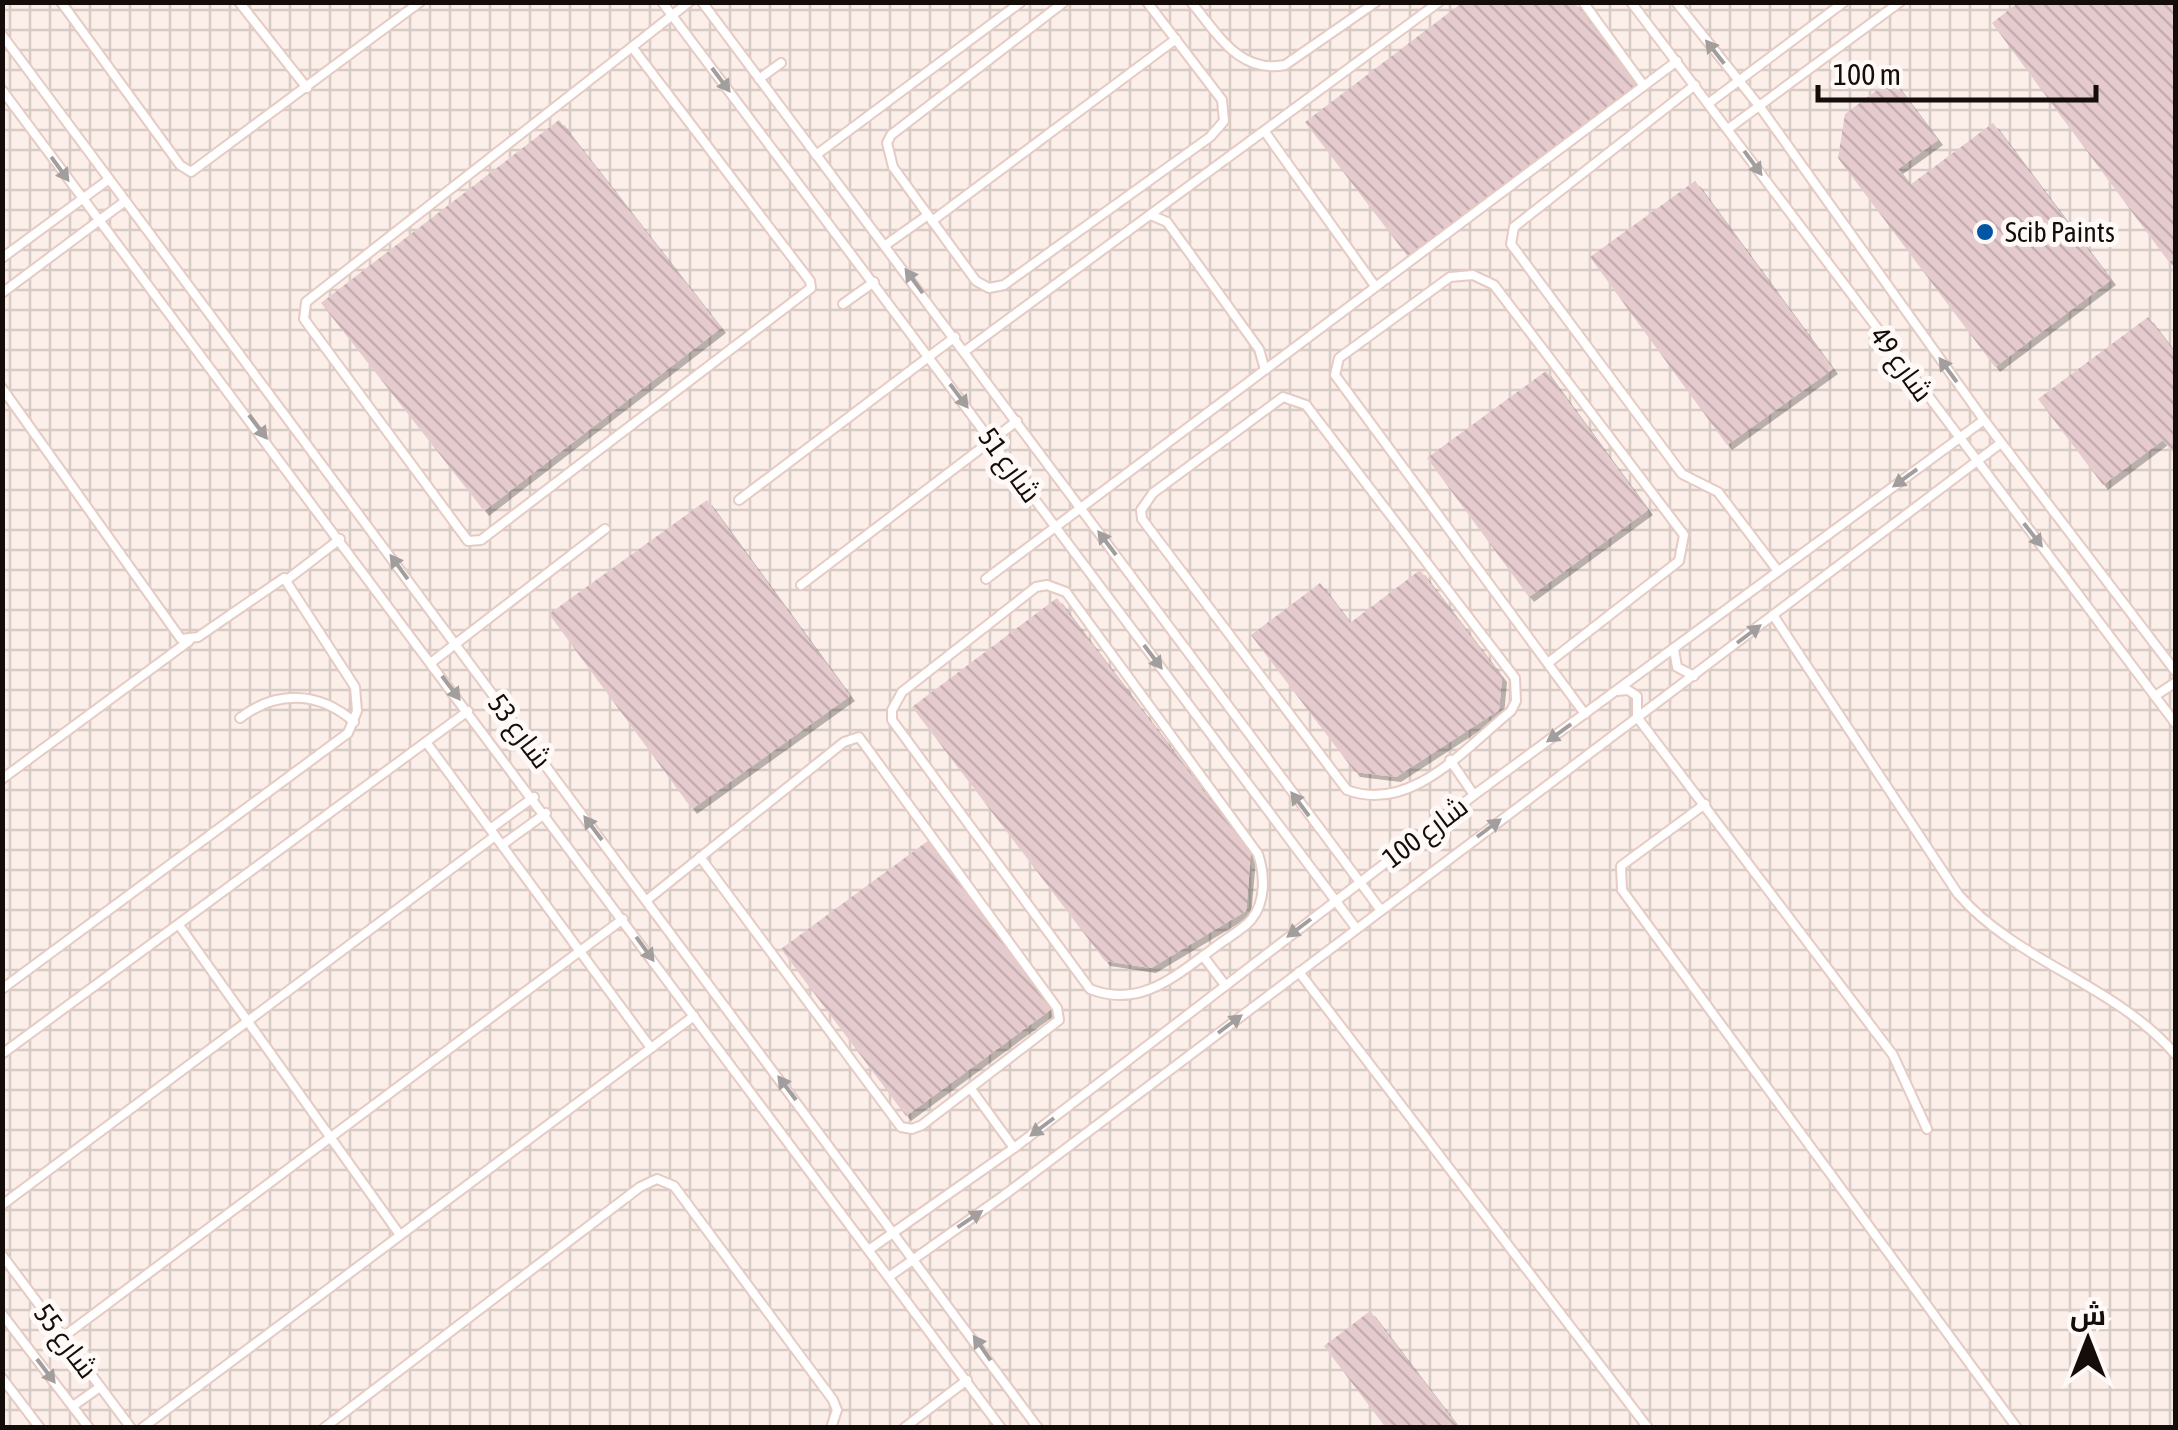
<svg xmlns="http://www.w3.org/2000/svg" width="2178" height="1430" font-family="'Asap Condensed',Cairo,sans-serif">
	<style>
		.industrial { fill: url(#industrial-grid) }
		.building { fill: url(#building-back-hatch); filter: url(#shadow) }
		.lines { fill: none; stroke-linecap: round; stroke-linejoin: round }
		.service-casing { stroke: #e5cbc3; stroke-width: 12 }
		.service { stroke: #fff; stroke-width: 8 }
		.oneway { fill: #a19e9d }
		.poi-dot { fill: #0056a3; stroke: #fffaf8; stroke-width: 4 }
		.labels { text-anchor: middle; dominant-baseline: central; stroke-width: 10; stroke-linejoin: round; paint-order: stroke }
		.poi-label { font-size: 28px; fill: #150d0a; stroke: #fffaf8; text-anchor: start }
		.street-label { font-size: 28px; fill: #150d0a; stroke: #fffaf8 }
	</style>
	<defs>
		<pattern id="industrial-grid" width="8" height="8" patternUnits="userSpaceOnUse" patternTransform="scale(2.5)"><rect width="8" height="8" fill="#fceee9"/><path d="M0 4h8M4 0v8" fill="none" stroke="#d7cbc6"/></pattern>
		<pattern id="building-back-hatch" width="6" height="6" patternUnits="userSpaceOnUse" patternTransform="scale(2.5)"><rect width="6" height="6" fill="#e6cbce"/><path d="M-1 5l2 2M0 0l6 6M5-1l2 2" fill="none" stroke="#c4adb0"/></pattern>
		<filter id="shadow"><feDropShadow dx="5" dy="5" stdDeviation="0" flood-color="#0004"/></filter>
	</defs>
	<rect width="100%" height="100%" fill="#fffaf8"/>
	<!-- industrial -->
	<path class="industrial" d="M 3,3 L 2175,3 L 2175,1427 L 3,1428 Z"/>
	<!-- building -->
	<g class="building">
		<path d="M 1463,2 L 1574,2 L 1638,85 L 1409,258 L 1305,122 Z"/>
		<path d="M 2019,2 L 2176,2 L 2176,258 L 2169,262 L 1992,23 Z"/>
		<path d="M 1892,79 L 1938,140 L 1898,169 L 1910,185 L 1993,123 L 2111,280 L 1995,367 L 1838,158 L 1845,114 Z"/>
		<path d="M 559,120 L 721,328 L 484,511 L 321,303 Z"/>
		<path d="M 1695,181 L 1833,369 L 1727,445 L 1590,257 Z"/>
		<path d="M 2148,317 L 2176,354 L 2176,456 L 2163,440 L 2103,485 L 2038,399 Z"/>
		<path d="M 1546,371 L 1648,510 L 1529,597 L 1427,458 Z"/>
		<path d="M 707,500 L 850,696 L 692,809 L 549,614 Z"/>
		<path d="M 1420,570 L 1502,677 L 1499,710 L 1396,777 L 1355,772 L 1251,635 L 1320,583 L 1350,623 Z"/>
		<path d="M 1057,598 L 1251,854 L 1246,911 L 1151,968 L 1105,961 L 912,707 Z"/>
		<path d="M 929,840 L 1053,1008 L 906,1116 L 781,949 Z"/>
		<path d="M 1370,1311 L 1459,1428 L 1386,1428 L 1324,1346 Z"/>
	</g>
	<g class="lines">
		<!-- service casing -->
		<g class="service-casing">
			<g id="service">
				<path d="M 61,2 L 180,165 L 191,172 L 420,2"/>
				<path d="M 239,2 L 307,88"/>
				<path d="M 662,2 L 1356,928"/>
				<path d="M 702,2 L 1380,909"/>
				<path d="M 1064,2 L 891,135 L 887,143 L 893,167 L 976,281 L 989,288 L 1004,285 L 1210,137 L 1224,121 L 1222,100 L 1147,2"/>
				<path d="M 1191,2 C 1218,34 1239,74 1285,65 L 1376,2"/>
				<path d="M 1583,2 L 1644,86"/>
				<path d="M 1631,2 L 2176,724"/>
				<path d="M 1676,2 L 1760,107 L 1984,420 L 2176,672"/>
				<path d="M 2,35 L 1038,1428"/>
				<path d="M 632,47 L 810,281 L 811,288 L 481,540 L 468,541 L 304,319 L 306,302 Z"/>
				<path d="M 632,47 L 689,2"/>
				<path d="M 759,79 L 781,63"/>
				<path d="M 1695,85 L 1514,227 L 1511,244 L 1682,474 L 1718,492 L 1778,571"/>
				<path d="M 2,90 L 1001,1428"/>
				<path d="M 1709,103 L 1844,2"/>
				<path d="M 1728,129 L 1900,2"/>
				<path d="M 1265,132 L 1375,286"/>
				<path d="M 816,155 L 1021,2"/>
				<path d="M 1153,216 L 1167,222 L 1259,349 L 1265,370"/>
				<path d="M 932,221 L 1176,39"/>
				<path d="M 887,244 L 928,215"/>
				<path d="M 2,258 L 108,180"/>
				<path d="M 2,293 L 124,202"/>
				<path d="M 843,304 L 874,282"/>
				<path d="M 965,351 L 1439,2"/>
				<path d="M 2,388 L 181,639 L 198,637 L 284,578 L 355,687 L 357,711 L 348,733 L 2,989"/>
				<path d="M 1283,397 L 1306,405 L 1515,678 L 1516,701 L 1511,711 C 1465,748 1411,814 1347,790 L 1142,519 L 1141,510 L 1153,493 Z"/>
				<path d="M 739,500 L 955,337"/>
				<path d="M 288,579 L 340,539"/>
				<path d="M 986,579 L 1677,61"/>
				<path d="M 801,585 L 1017,421"/>
				<path d="M 1047,585 L 1066,592 L 1258,854 C 1265,875 1266,902 1251,920 C 1241,931 1225,939 1214,948 C 1175,976 1140,1009 1090,989 L 892,720 L 892,710 L 902,692 L 1036,587 Z"/>
				<path d="M 1773,615 L 1958,894 C 2018,963 2115,984 2176,1055"/>
				<path d="M 1674,649 L 1677,667 L 1694,676"/>
				<path d="M 432,662 L 605,529"/>
				<path d="M 1548,663 L 1679,561 L 1684,535 L 1494,285 L 1473,275 L 1450,277 L 1339,358 L 1335,375 L 1585,714"/>
				<path d="M 1617,691 L 1628,690 L 1637,696 L 1637,717 L 1893,1055 L 1927,1129"/>
				<path d="M 2155,696 L 2176,682"/>
				<path d="M 240,718 C 277,690 319,691 354,722"/>
				<path d="M 426,742 L 651,1048"/>
				<path d="M 1450,760 L 1474,795"/>
				<path d="M 2,779 L 189,641"/>
				<path d="M 1705,804 L 1621,866 L 1622,890 L 2017,1428"/>
				<path d="M 490,829 L 534,797"/>
				<path d="M 502,845 L 546,813"/>
				<path d="M 647,900 L 844,742 L 859,737 L 1057,1008 L 1059,1020 L 922,1125 L 912,1129 L 901,1127 L 700,857"/>
				<path d="M 179,925 L 400,1235"/>
				<path d="M 1203,956 L 1225,985"/>
				<path d="M 1299,972 L 1648,1428"/>
				<path d="M 2,1054 L 468,711"/>
				<path d="M 971,1089 L 1014,1148"/>
				<path d="M 2,1205 L 495,836"/>
				<path d="M 870,1249 L 1014,1148 L 1474,795 L 1984,420"/>
				<path d="M 2,1255 L 131,1428"/>
				<path d="M 890,1276 L 1003,1196 L 2001,443"/>
				<path d="M 2,1314 L 89,1428"/>
				<path d="M 63,1337 L 623,919"/>
				<path d="M 2,1378 L 40,1428"/>
				<path d="M 73,1406 L 100,1387"/>
				<path d="M 142,1428 L 694,1016"/>
				<path d="M 324,1428 L 640,1187 L 657,1179 L 674,1186 L 833,1400 L 837,1410 L 831,1428"/>
				<path d="M 904,1428 L 967,1380"/>
			</g>
		</g>
		<!-- service -->
		<use href="#service" class="service"/>
	</g>
	<!-- one-way arrows -->
	<defs><path id="oneway-solid" d="M-6-.8H1V-3.2L6.5 0L1 3.2V.8H-6Z" transform="scale(2.5)"/></defs>
	<g class="oneway">
		<use href="#oneway-solid" transform="translate(1715 52) rotate(-128)"/>
		<use href="#oneway-solid" transform="translate(721 80) rotate(53)"/>
		<use href="#oneway-solid" transform="translate(1753 163) rotate(54)"/>
		<use href="#oneway-solid" transform="translate(60 169) rotate(54)"/>
		<use href="#oneway-solid" transform="translate(914 281) rotate(-126)"/>
		<use href="#oneway-solid" transform="translate(1948 370) rotate(-126)"/>
		<use href="#oneway-solid" transform="translate(959 396) rotate(53)"/>
		<use href="#oneway-solid" transform="translate(258 427) rotate(53)"/>
		<use href="#oneway-solid" transform="translate(1905 478) rotate(144)"/>
		<use href="#oneway-solid" transform="translate(2033 535) rotate(52)"/>
		<use href="#oneway-solid" transform="translate(1107 543) rotate(-127)"/>
		<use href="#oneway-solid" transform="translate(399 567) rotate(-126)"/>
		<use href="#oneway-solid" transform="translate(1749 634) rotate(-37)"/>
		<use href="#oneway-solid" transform="translate(1153 657) rotate(53)"/>
		<use href="#oneway-solid" transform="translate(451 688) rotate(53)"/>
		<use href="#oneway-solid" transform="translate(1559 733) rotate(144)"/>
		<use href="#oneway-solid" transform="translate(1300 804) rotate(-127)"/>
		<use href="#oneway-solid" transform="translate(593 828) rotate(-127)"/>
		<use href="#oneway-solid" transform="translate(1489 828) rotate(-37)"/>
		<use href="#oneway-solid" transform="translate(1299 928) rotate(143)"/>
		<use href="#oneway-solid" transform="translate(645 949) rotate(54)"/>
		<use href="#oneway-solid" transform="translate(1230 1024) rotate(-37)"/>
		<use href="#oneway-solid" transform="translate(787 1088) rotate(-127)"/>
		<use href="#oneway-solid" transform="translate(1042 1127) rotate(143)"/>
		<use href="#oneway-solid" transform="translate(970 1219) rotate(-34)"/>
		<use href="#oneway-solid" transform="translate(982 1348) rotate(-125)"/>
		<use href="#oneway-solid" transform="translate(46 1371) rotate(53)"/>
	</g>
	<!-- markers -->
	<circle class="poi-dot" cx="1985" cy="232" r="10"/>
	<g class="labels">
		<!-- poi labels -->
		<g class="poi-label">
			<text x="2005" y="232">Scib Paints</text>
		</g>
		<!-- street labels -->
		<g class="street-label">
			<text transform="translate(1902 364) rotate(54)">شارع 49</text>
			<text transform="translate(1010 465) rotate(54)">شارع 51</text>
			<text transform="translate(520 731) rotate(53)">شارع 53</text>
			<text transform="translate(1425 832) rotate(-37)">شارع 100</text>
			<text transform="translate(66 1341) rotate(53)">شارع 55</text>
		</g>
	</g>
	<!-- border -->
	<rect width="2178" height="1430" fill="none" stroke="#150d0a" stroke-width="10"/>
	<!-- north arrow -->
	<g transform="translate(2088 1340)" stroke="#fffaf8" stroke-width="8" paint-order="stroke">
	<path d="M0-8L18 38L0 25L-18 38Z" fill="#150d0a"/>
	<text y="-15" font-size="28" font-weight="bold" text-anchor="middle" fill="#150d0a">ش</text>
	</g>
	<!-- scale -->
	<path d="M1818 85v15h278v-15" fill="none" stroke="#150d0a" stroke-width="5"/>
	<text x="1833" y="85" font-size="30" fill="#150d0a" stroke="#fffaf8" stroke-width="8" paint-order="stroke">100 m</text>
</svg>
